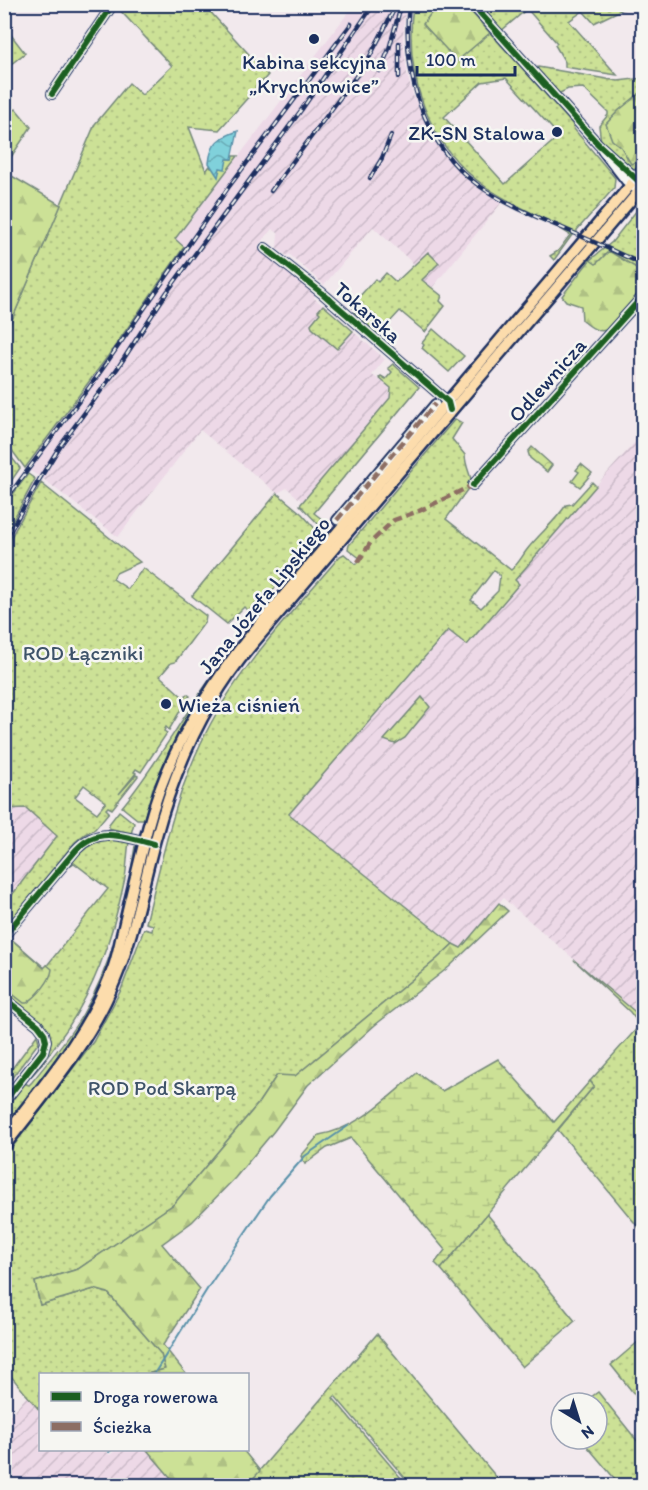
<svg xmlns="http://www.w3.org/2000/svg" width="648" height="1490" font-family="Itim,sans-serif">
	<style>
		.built { fill: #edd9e7 }
		.industrial { fill: url(#industrial-furrows) }
		.grass { fill: url(#grass-dots); stroke: #74887a; stroke-width: 1.5; fill-rule: evenodd }
		.forest { fill: url(#forest-firs); stroke: #74887a; stroke-width: 1.5 }
		.wetland { fill: url(#wetland-marsh); stroke: #74887a; stroke-width: 1.5 }
		.park { fill: url(#park-crowns); stroke: #74887a; stroke-width: 1.5 }
		.water { fill: url(#water-waves); stroke: #5890a9; stroke-width: 1.5 }
		.lines { fill: none; stroke-linecap: round; stroke-linejoin: round }
		.stream { stroke: #5890a9; stroke-width: 2 }
		.minor-casing { stroke: #1b2f5e; stroke-width: 12 }
		.major-casing { stroke: #1b2f5e; stroke-width: 14 }
		.minor { stroke: #f6f6f2; stroke-width: 8 }
		.major { stroke: #fcdcac; stroke-width: 9 }
		.rail-casing { stroke: #1b2f5e; stroke-width: 4.5 }
		.rail { stroke: #f6f6f2; stroke-width: 2; stroke-dasharray: 7; stroke-linecap: butt }
		.quiet { stroke: #8d6e63; stroke-width: 4.5; stroke-dasharray: 9 4.5; stroke-linecap: butt }
		.cycleway-casing { stroke: #f6f6f2; stroke-width: 10 }
		.cycleway { stroke: #1b5e20; stroke-width: 6 }
		.poi-dot { fill: #1b2f5e; stroke: #f6f6f2; stroke-width: 2 }
		.labels { text-anchor: middle; dominant-baseline: central; stroke-width: 5; stroke-linejoin: round; paint-order: stroke }
		.poi-label { font-size: 21px; fill: #1b2f5e; stroke: #f6f6f2 }
		.street-label { font-size: 21px; fill: #1b2f5e; stroke: #f6f6f2 }
		.park-label { font-size: 21px; fill: #3e5369; stroke: #f6f6f2 }
	</style>
	<defs>
		<pattern id="industrial-furrows" width="10" height="10" patternUnits="userSpaceOnUse" patternTransform="scale(1.5)"><rect width="10" height="10" fill="#edd9e7"/><path d="M-1 1l2-2M0 10L10 0M9 11l2-2" fill="none" stroke="#cbbbc9"/></pattern>
		<pattern id="grass-dots" width="8" height="8" patternUnits="userSpaceOnUse" patternTransform="scale(1.5)"><rect width="8" height="8" fill="#cce196"/><path d="M2 2h.1M6 6h.1" fill="none" stroke="#afc184" stroke-width="1.8" stroke-linecap="round"/></pattern>
		<pattern id="forest-firs" width="22" height="20" patternUnits="userSpaceOnUse" patternTransform="scale(1.5)"><rect width="22" height="20" fill="#cce196"/><path d="M5 1l3.5 6h-7zM16 11l3.5 6h-7z" fill="#afc184"/></pattern>
		<pattern id="wetland-marsh" width="20" height="14" patternUnits="userSpaceOnUse" patternTransform="scale(1.5)"><rect width="20" height="14" fill="#cce196"/><path d="M1 5h8M5 5V1M11 12h8M15 12V8" fill="none" stroke="#afc184"/></pattern>
		<pattern id="park-crowns" width="20" height="18" patternUnits="userSpaceOnUse" patternTransform="scale(1.5)"><rect width="20" height="18" fill="#cce196"/><path d="M2 6a3 3 0 1 1 6 0M12 15a3 3 0 1 1 6 0" fill="none" stroke="#afc184"/></pattern>
		<pattern id="water-waves" width="16" height="10" patternUnits="userSpaceOnUse" patternTransform="scale(1.5)"><rect width="16" height="10" fill="#80d1db"/><path d="M0 5q4-4 8 0t8 0" fill="none" stroke="#68aab5"/></pattern>
	</defs>
	<rect width="100%" height="100%" fill="#f2e9ed"/>
	<filter id="ink" filterUnits="userSpaceOnUse"><feTurbulence type="fractalNoise" baseFrequency=".0167" numOctaves="2"/><feDisplacementMap in="SourceGraphic" scale="12" xChannelSelector="R" yChannelSelector="G"/><feConvolveMatrix kernelMatrix="1 2 1 2 8 2 1 2 1" color-interpolation-filters="sRGB"/></filter>
	<g filter="url(#ink)">
		<!-- built -->
		<g class="built">
			<path d="M 354,5 L 405,5 L 403,40 L 407,74 L 237,202 L 175,284 L 115,376 L 42,478 L 25,468 L 108,356 L 184,247 L 175,240 Z"/>
			<path d="M 24,472 L 28,474 L 5,505 L 4,499 Z"/>
			<path d="M 35,479 L 41,483 L 5,548 L 5,535 Z"/>
		</g>
		<!-- industrial -->
		<g class="industrial">
			<path d="M 383,5 L 405,5 L 403,40 L 407,74 L 413,95 L 431,132 L 440,146 L 467,177 L 477,187 L 503,201 L 432,288 L 422,279 L 439,262 L 415,265 L 373,227 L 324,285 L 289,254 L 287,256 L 277,248 L 278,233 L 272,229 L 258,246 L 315,295 L 314,298 L 385,359 L 372,375 L 391,388 L 389,390 L 391,398 L 303,502 L 287,488 L 277,493 L 200,430 L 118,537 L 42,478 L 115,376 L 175,284 L 307,108 L 377,6 L 381,8 Z"/>
			<path d="M 643,433 L 644,1012 L 640,1016 L 503,898 L 460,948 L 289,814 L 448,629 L 467,645 L 518,585 L 514,580 L 536,553 Z"/>
			<path d="M 26,808 L 58,835 L 5,904 L 5,809 Z"/>
			<path d="M 27,1396 L 40,1411 L 40,1450 L 105,1450 L 110,1455 L 115,1450 L 147,1450 L 177,1485 L 5,1485 L 4,1423 Z"/>
		</g>
		<!-- grass -->
		<g class="grass">
			<path d="M 117,4 L 204,5 L 268,75 L 219,130 L 189,127 L 206,171 L 210,166 L 211,168 L 220,168 L 227,159 L 232,159 L 233,156 L 238,156 L 175,239 L 184,247 L 108,356 L 25,468 L 5,441 L 5,336 L 95,124 L 129,83 L 142,95 L 172,66 L 116,6 Z"/>
			<path d="M 413,5 L 465,5 L 573,125 L 574,129 L 615,178 L 614,188 L 577,230 L 577,233 L 574,232 L 575,235 L 572,235 L 554,260 L 550,256 L 558,251 L 570,235 C 543,216 512,205 486,187 C 427,146 404,74 413,5 ZM 506,78 L 559,136 L 505,184 L 444,117 L 482,82 Z"/>
			<path d="M 476,5 L 622,5 L 625,8 L 594,23 L 583,11 L 569,21 L 617,75 L 565,67 L 565,62 L 555,45 L 557,43 L 527,9 L 501,31 Z"/>
			<path d="M 5,27 L 25,53 L 5,69 Z"/>
			<path d="M 538,67 L 618,81 L 643,78 L 643,165 L 636,169 L 627,167 L 601,142 L 599,126 L 608,115 L 608,112 L 583,88 L 568,89 L 558,94 L 537,72 Z"/>
			<path d="M 637,210 L 643,210 L 643,272 L 609,252 L 595,265 L 590,260 L 612,242 Z"/>
			<path d="M 428,252 L 439,263 L 422,280 L 442,296 L 440,301 L 445,306 L 425,332 L 400,311 L 378,335 L 354,312 L 356,310 L 351,306 L 375,279 L 378,282 L 386,273 L 396,282 Z"/>
			<path d="M 323,305 L 353,331 L 337,349 L 312,328 L 311,324 L 320,313 L 318,311 Z"/>
			<path d="M 433,329 L 464,356 L 449,372 L 422,348 L 424,345 L 422,343 Z"/>
			<path d="M 393,364 L 419,387 L 314,513 L 327,523 L 322,528 L 300,505 L 390,398 L 391,388 L 379,378 L 381,376 L 386,379 L 392,372 L 388,368 Z"/>
			<path d="M 455,419 L 462,423 L 452,439 L 465,455 C 465,465 470,473 472,483 L 446,519 L 511,570 C 518,564 521,558 526,551 C 538,535 555,522 566,505 L 572,504 L 592,482 L 596,486 L 515,580 L 519,584 L 467,645 L 448,630 L 289,814 L 453,944 L 437,959 L 294,1077 L 277,1075 L 257,1105 L 174,1204 L 78,1269 L 35,1282 L 40,1305 L 94,1289 L 108,1293 L 161,1354 L 165,1369 L 147,1374 L 40,1374 L 40,1411 L 5,1369 L 4,1158 L 93,1042 L 121,990 L 144,929 L 152,931 L 153,925 L 146,923 C 161,862 174,800 201,743 C 234,672 290,615 340,556 L 344,554 L 356,564 L 361,559 L 348,549 L 349,545 ZM 494,570 L 500,576 L 498,591 L 481,608 L 471,600 Z"/>
			<path d="M 4,448 L 20,468 L 5,490 L 4,490 Z"/>
			<path d="M 28,474 L 35,479 L 5,535 L 5,505 Z"/>
			<path d="M 41,483 L 140,562 L 116,573 L 113,579 L 128,589 L 143,568 L 206,616 L 205,622 L 175,662 L 171,663 L 160,676 L 184,698 L 187,694 L 190,696 L 182,704 L 183,706 L 169,730 L 166,727 L 164,731 L 167,733 L 141,772 L 136,769 L 134,772 L 136,773 L 119,794 L 136,775 L 138,776 L 112,809 L 108,807 L 106,809 L 109,812 L 95,829 L 85,834 L 75,842 L 5,927 L 5,904 L 57,836 L 26,808 L 4,809 L 5,548 ZM 84,785 L 106,802 L 97,813 L 75,797 Z"/>
			<path d="M 277,493 L 302,514 L 319,533 L 313,543 L 252,615 L 244,607 L 227,624 L 192,596 Z"/>
			<path d="M 323,538 L 324,542 L 175,744 L 153,788 L 144,819 L 137,819 L 122,807 C 156,766 180,720 211,678 C 246,630 285,584 323,538 Z"/>
			<path d="M 335,552 L 338,552 C 301,594 261,636 230,683 C 200,727 180,774 165,825 L 162,824 L 197,731 L 226,683 Z"/>
			<path d="M 422,697 L 430,707 L 405,738 L 395,744 L 384,740 Z"/>
			<path d="M 119,811 L 134,823 L 131,834 L 109,828 L 109,824 Z"/>
			<path d="M 160,831 L 163,831 L 141,922 L 139,920 L 154,856 L 161,839 Z"/>
			<path d="M 107,838 L 129,842 C 127,854 127,866 125,878 C 112,940 93,996 55,1046 C 47,1057 39,1070 29,1078 L 47,1054 L 51,1039 L 43,1023 L 5,993 L 4,942 L 9,937 L 45,968 L 108,889 L 74,863 L 71,865 L 69,864 C 81,850 89,841 107,838 Z"/>
			<path d="M 135,846 L 137,853 C 127,900 120,952 98,995 C 74,1045 38,1087 5,1131 L 5,1108 L 24,1083 L 29,1085 L 32,1082 C 50,1059 70,1037 84,1012 C 113,963 127,902 135,846 Z"/>
			<path d="M 574,960 L 640,1016 L 643,1012 L 643,1233 L 558,1130 L 594,1086 L 590,1081 L 640,1025 L 630,1012 Z"/>
			<path d="M 37,1035 L 39,1042 L 8,1083 L 5,1081 L 5,1078 Z"/>
			<path d="M 487,1214 L 575,1321 L 522,1367 L 441,1269 Z"/>
			<path d="M 377,1334 L 503,1485 L 411,1485 L 335,1396 L 333,1398 L 407,1485 L 271,1486 L 266,1479 L 260,1485 L 247,1485 Z"/>
			<path d="M 639,1341 L 643,1347 L 643,1405 L 611,1365 Z"/>
			<path d="M 598,1392 L 643,1448 L 643,1485 L 620,1485 L 581,1439 L 597,1439 L 597,1403 L 583,1403 Z"/>
		</g>
		<!-- forest -->
		<g class="forest">
			<path d="M 438,4 L 465,5 L 490,33 L 457,61 L 423,24 Z"/>
			<path d="M 640,93 L 643,93 L 643,158 L 631,164 L 621,147 L 612,140 L 606,124 L 618,111 Z"/>
			<path d="M 16,109 L 31,127 L 11,157 L 5,154 L 5,117 Z"/>
			<path d="M 5,172 L 61,205 L 5,336 Z"/>
			<path d="M 609,251 L 643,272 L 643,290 L 610,328 C 600,335 590,327 582,320 L 581,306 L 566,301 L 562,296 L 590,260 L 596,264 Z"/>
			<path d="M 499,903 L 508,911 L 449,967 L 375,1025 L 308,1085 L 274,1131 L 235,1178 L 192,1222 L 162,1244 L 200,1289 L 163,1345 L 186,1374 L 147,1374 L 165,1369 L 161,1354 L 108,1293 L 94,1289 L 40,1305 L 35,1282 L 78,1269 L 174,1204 L 257,1105 L 277,1075 L 295,1076 L 437,959 L 453,944 L 461,948 Z"/>
			<path d="M 11,939 L 44,968 L 47,965 L 52,969 C 51,981 37,996 27,1003 L 24,1003 L 5,988 L 5,949 Z"/>
			<path d="M 147,1450 L 243,1450 L 260,1471 L 247,1485 L 177,1485 Z"/>
		</g>
		<!-- wetland -->
		<path class="wetland" d="M 498,1059 L 554,1122 L 590,1081 L 594,1086 L 441,1269 L 435,1263 L 445,1250 L 351,1138 L 327,1148 L 305,1164 L 301,1156 L 319,1135 C 358,1129 388,1097 417,1073 L 442,1091 Z"/>
		<!-- park -->
		<g class="park">
			<path d="M 532,447 L 552,465 L 547,472 L 530,458 L 528,452 Z"/>
			<path d="M 581,464 L 592,473 L 580,487 L 572,481 L 579,472 L 576,470 Z"/>
		</g>
		<!-- water -->
		<path class="water" d="M 238,131 L 232,159 L 227,159 L 225,169 L 220,168 L 218,177 L 209,163 C 211,142 219,138 238,131 Z"/>
		<g class="lines">
			<!-- stream -->
			<g class="stream">
				<path d="M 154,1374 L 211,1283 L 270,1196 L 305,1156 L 348,1126"/>
				<path d="M 109,1452 L 111,1450"/>
			</g>
			<!-- minor casing -->
			<g class="minor-casing">
				<g id="minor">
					<path d="M 472,4 L 598,144 L 640,182"/>
					<path d="M 52,94 L 113,4"/>
					<path d="M 602,150 L 626,181 L 644,196"/>
					<path d="M 265,248 L 322,293 L 448,402 L 450,406"/>
					<path d="M 473,485 L 644,295"/>
					<path d="M 337,520 L 435,404"/>
					<path d="M 4,936 L 76,850 C 98,825 126,837 154,844"/>
					<path d="M 4,998 L 38,1025 L 44,1033 L 46,1041 L 43,1052 L 4,1102"/>
				</g>
			</g>
			<!-- major casing -->
			<g class="major-casing">
				<g id="major">
					<path d="M 4,1136 C 44,1084 87,1035 111,973 C 117,959 119,944 123,929 C 131,895 139,861 148,827 C 167,755 205,691 252,633 L 644,169"/>
					<path d="M 4,1147 C 45,1094 90,1043 115,981 C 134,935 142,888 155,841 C 174,770 203,703 251,646 L 644,185"/>
				</g>
			</g>
			<!-- minor -->
			<use href="#minor" class="minor"/>
			<!-- major -->
			<use href="#major" class="major"/>
			<!-- rail casing -->
			<g class="rail-casing">
				<g id="rail">
					<path d="M 409,4 C 402,70 422,145 478,185 C 503,203 532,215 560,227 C 588,239 616,252 644,265"/>
					<path d="M 380,71 L 389,49 L 399,13"/>
					<path d="M 399,77 L 399,43"/>
					<path d="M 370,178 L 382,158 L 391,135"/>
					<path d="M 271,191 L 368,60 L 397,4"/>
					<path d="M 4,502 L 96,378 L 228,188 L 351,24"/>
					<path d="M 4,542 L 39,480 L 60,446 L 117,369 L 167,292 L 302,109 L 374,4"/>
				</g>
			</g>
			<!-- rail -->
			<use href="#rail" class="rail"/>
			<!-- quiet -->
			<g class="quiet">
				<path d="M 337,520 L 435,404"/>
				<path d="M 358,562 L 371,542 L 394,520 L 419,511 L 473,485"/>
			</g>
			<!-- cycleway casing -->
			<g class="cycleway-casing">
				<g id="cycleway">
					<path d="M 472,4 L 598,144 L 644,186"/>
					<path d="M 52,94 L 113,4"/>
					<path d="M 265,248 L 322,293 L 448,402 L 450,410"/>
					<path d="M 473,485 L 644,295"/>
					<path d="M 4,936 L 76,850 C 98,825 126,837 154,844"/>
					<path d="M 4,998 L 38,1025 L 44,1033 L 46,1041 L 43,1052 L 4,1102"/>
				</g>
			</g>
			<!-- cycleway -->
			<use href="#cycleway" class="cycleway"/>
		</g>
	</g>
	<!-- markers -->
	<g class="poi-dot">
		<circle cx="314" cy="39" r="6"/>
		<circle cx="557" cy="132" r="6"/>
		<circle cx="166" cy="704" r="6"/>
	</g>
	<g class="labels">
		<!-- poi labels -->
		<g class="poi-label">
			<text x="314" y="61">Kabina sekcyjna<tspan x="314" dy="24">„Krychnowice”</tspan></text>
			<text x="545" y="132" text-anchor="end">ZK-SN Stalowa</text>
			<text x="178" y="704" text-anchor="start">Wieża ciśnień</text>
		</g>
		<!-- street labels -->
		<g class="street-label">
			<text transform="translate(368 312) rotate(41)">Tokarska</text>
			<text transform="translate(547 380) rotate(-48)">Odlewnicza</text>
			<text transform="translate(264 595) rotate(-51)">Jana Józefa Lipskiego</text>
		</g>
		<!-- park labels -->
		<g class="park-label">
			<text x="83" y="652">ROD Łączniki</text>
			<text x="162" y="1087">ROD Pod Skarpą</text>
		</g>
	</g>
	<!-- margin -->
	<rect width="648" height="1490" fill="none" stroke="#f6f6f2" stroke-width="24"/>
	<rect x="12" y="12" width="624" height="1466" fill="none" stroke="#1b2f5e" stroke-width="2" filter="url(#ink)"/>
	<!-- legend -->
	<rect x="39" y="1373" width="210" height="78" fill="#f6f6f2" stroke="#9ea6b7" stroke-width="1.5"/>
	<rect x="51" y="1392" width="30" height="9" fill="#1b5e20" stroke="#9ea6b7" stroke-width="1.5"/>
	<text x="93" y="1403" font-size="18" fill="#1b2f5e">Droga rowerowa</text>
	<rect x="51" y="1422" width="30" height="9" fill="#8d6e63" stroke="#9ea6b7" stroke-width="1.5"/>
	<text x="93" y="1433" font-size="18" fill="#1b2f5e">Ścieżka</text>
	<!-- north arrow -->
	<g transform="translate(579 1421) rotate(142)"><circle r="28" fill="#f6f6f2" stroke="#9ea6b7" stroke-width="1.5"/>
	<path d="M0-4.5L10 22L0 15L-10 22Z" fill="#1b2f5e"/>
	<text y="-9" font-size="16" font-weight="bold" text-anchor="middle" fill="#1b2f5e">N</text>
	</g>
	<!-- scale -->
	<path d="M417 66v9h98v-9" fill="none" stroke="#1b2f5e" stroke-width="3"/>
	<text x="426" y="66" font-size="18" fill="#1b2f5e" stroke="#f6f6f2" stroke-width="4.5" paint-order="stroke">100 m</text>
</svg>
